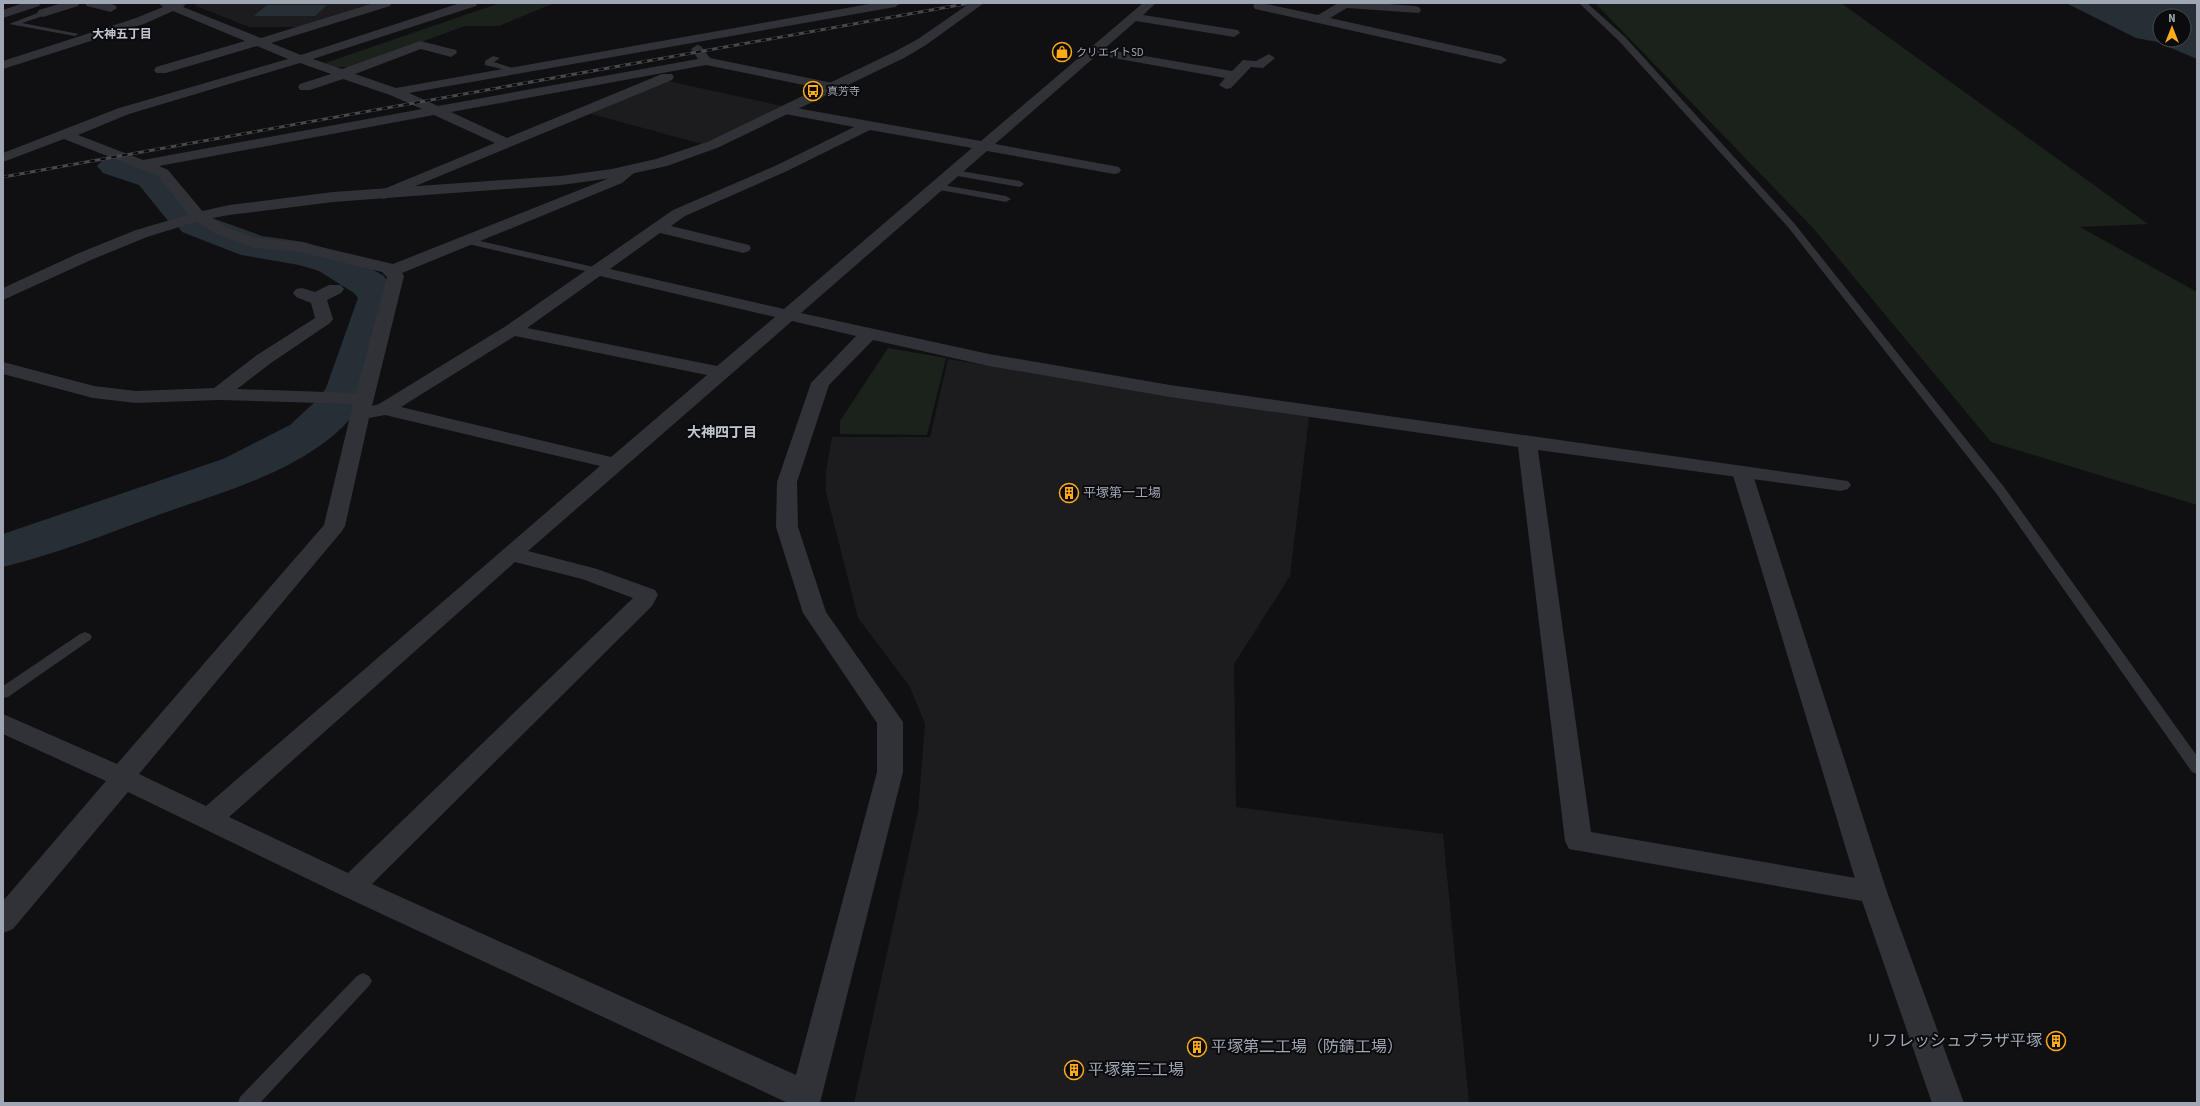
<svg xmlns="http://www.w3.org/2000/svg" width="2200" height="1106" font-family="'Source Sans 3','Noto Sans JP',sans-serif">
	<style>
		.built { fill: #1c1c1f }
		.green { fill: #1a221b }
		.water { fill: #262f36; fill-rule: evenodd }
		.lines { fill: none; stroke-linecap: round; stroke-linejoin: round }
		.river { fill: #262f36; fill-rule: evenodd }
		.service { fill: #313237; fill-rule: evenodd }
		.minor { fill: #313237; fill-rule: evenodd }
		.tertiary { fill: #313237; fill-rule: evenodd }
		.rail-casing { stroke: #46484e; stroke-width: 3 }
		.rail { stroke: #0b0b0d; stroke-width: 2; stroke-dasharray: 5.5; stroke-linecap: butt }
		.labels { text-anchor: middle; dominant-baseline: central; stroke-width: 4; stroke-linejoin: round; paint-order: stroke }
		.far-poi-label { font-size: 11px; fill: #a0a7b4; stroke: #0b0b0d; text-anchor: start }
		.far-neighbourhood-label { font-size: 12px; font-weight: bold; fill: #c1c6d0; stroke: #0b0b0d }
		.poi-label { font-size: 13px; fill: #a0a7b4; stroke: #0b0b0d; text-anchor: start }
		.neighbourhood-label { font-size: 14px; font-weight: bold; fill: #c1c6d0; stroke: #0b0b0d }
		.near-poi-label { font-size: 16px; fill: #a0a7b4; stroke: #0b0b0d; text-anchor: start }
	</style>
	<rect width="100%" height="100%" fill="#101012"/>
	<!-- built -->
	<g class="built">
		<path d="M 196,3 L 374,3 L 299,27 L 249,27 L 196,6 Z"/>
		<path d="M 663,80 L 782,106 L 702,144 L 588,113 Z"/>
		<path d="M 948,359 L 1309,417 L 1290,576 L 1234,664 L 1236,807 L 1443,834 L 1469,1103 L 854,1103 L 918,812 L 925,724 L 910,687 L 858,618 L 826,492 L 826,472 L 832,437 L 930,437 Z"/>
	</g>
	<!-- green -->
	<g class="green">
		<path d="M 500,3 L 554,3 L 499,26 L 465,26 L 353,67 L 335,67 L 325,63 Z"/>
		<path d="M 1595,3 L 1841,3 L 2148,224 L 2080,227 L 2197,292 L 2197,505 L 1991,442 L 1813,228 Z"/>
		<path d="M 888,348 L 946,358 L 927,435 L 840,434 L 840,421 Z"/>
	</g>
	<!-- water -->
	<g class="water">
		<path d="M 2066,3 L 2197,3 L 2197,59 L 2157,42 L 2136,38 ZM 2160,16 L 2184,16 L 2184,40 L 2160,40 Z"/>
		<path d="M 267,5 L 327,5 L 315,16 L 254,16 Z"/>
	</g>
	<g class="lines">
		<!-- river -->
		<path class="river" d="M 115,155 L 165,169 L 201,214 L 262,236 L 304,242 L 347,255 L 384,276 L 398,298 C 386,339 378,387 349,420 C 305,470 220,493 158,515 C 107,534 56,554 3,567 L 3,534 L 223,459 L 290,425 L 317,400 L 326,388 L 358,298 L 354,293 L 319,271 L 299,265 L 241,255 L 182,232 L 176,224 L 169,222 L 139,185 L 103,173 L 97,166 L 103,159 Z"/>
		<!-- service -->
		<g class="service">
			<path d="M 1579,3 L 1587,3 L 1625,37 L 1794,223 L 2004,487 L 2197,756 L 2197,774 L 2192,772 L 1996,493 L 1788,227 L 1619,41 Z"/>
			<path d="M 43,11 L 46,11 L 46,15 L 22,23 L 79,34 L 75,36 L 9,24 Z"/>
			<path d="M 493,56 L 500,58 L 494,62 L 522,71 L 518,73 L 485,65 L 485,61 Z"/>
			<path d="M 955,170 L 1020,181 L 1024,184 L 1020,187 L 952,175 L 951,173 Z"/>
			<path d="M 937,184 L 1006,196 L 1011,199 L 1006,202 L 934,189 L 934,185 Z"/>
			<path d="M 467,238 L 598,268 L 603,271 L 598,274 L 464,243 L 464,239 Z"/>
			<path d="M 85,632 L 90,634 L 92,637 L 90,640 L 8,697 L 3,698 L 3,686 L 80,634 Z"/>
			<path d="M 363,973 L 369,976 L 372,981 L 369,986 L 260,1103 L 238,1103 L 240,1097 L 357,976 Z"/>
		</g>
		<!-- minor -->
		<g class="minor">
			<path d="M 23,3 L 41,3 L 39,6 L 3,18 L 3,10 Z"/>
			<path d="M 62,3 L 80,3 L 78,6 L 43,17 L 37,13 L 39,10 Z"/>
			<path d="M 85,3 L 105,3 L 115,5 L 117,8 L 111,12 L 87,6 Z"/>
			<path d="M 158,3 L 187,3 L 183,7 L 261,38 L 374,3 L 392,3 L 390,6 L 271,43 L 301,55 L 460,3 L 478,3 L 476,6 L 313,59 L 342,69 L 420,41 L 456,50 L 457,53 L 451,57 L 421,49 L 355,74 L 396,88 L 875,3 L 901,3 L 895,7 L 409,93 L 438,106 L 698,59 L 691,49 L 697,45 L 701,46 L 710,58 L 833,83 L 840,87 L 833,91 L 706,65 L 451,112 L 507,138 L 662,74 L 672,74 L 674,77 L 672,80 L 384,199 L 379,197 L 376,194 L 379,191 L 495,143 L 434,115 L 159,166 L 168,170 L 204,213 L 226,227 L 257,238 L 300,242 L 393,264 L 612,177 L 623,169 L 633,169 L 635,172 L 622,183 L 402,273 L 404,276 L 372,406 L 379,404 L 506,326 L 673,210 L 775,166 L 854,127 L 780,113 L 778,110 L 780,107 L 785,106 L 981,141 L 1143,3 L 1156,3 L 1143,15 L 1238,30 L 1240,33 L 1234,37 L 1136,21 L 1104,49 L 1232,71 L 1243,60 L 1256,61 L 1269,54 L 1275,58 L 1263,68 L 1251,67 L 1231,88 L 1226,89 L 1219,85 L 1225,78 L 1097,55 L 995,144 L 1114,166 L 1119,167 L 1121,170 L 1119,173 L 1114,174 L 987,151 L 801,313 L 989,354 L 1170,385 L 1848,481 L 1851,485 L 1848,489 L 1841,491 L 1538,450 L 1591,832 L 1873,881 L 1883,884 L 1887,892 L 1883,900 L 1873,903 L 1569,849 L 1565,841 L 1518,447 L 1170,397 L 989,366 L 873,340 L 829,385 L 797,482 L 798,527 L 826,612 L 903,722 L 903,772 L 820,1103 L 788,1103 L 341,895 L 128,792 L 13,929 L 3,933 L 3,901 L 106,781 L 3,734 L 3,714 L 117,764 L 324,525 L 353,404 L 219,400 L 136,403 L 93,398 L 3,374 L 3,362 L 94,386 L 136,391 L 214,388 L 257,355 L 315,318 L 311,303 L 296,297 L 293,293 L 296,289 L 302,288 L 315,292 L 329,285 L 341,285 L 344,289 L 341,293 L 327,300 L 333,319 L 330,323 L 271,363 L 237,389 L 356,393 L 387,277 L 382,272 L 300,252 L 254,248 L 214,233 L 192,219 L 158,176 L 64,139 L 3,162 L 3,153 L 119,108 L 288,59 L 257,46 L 166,73 L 156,73 L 154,70 L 156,67 L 245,41 L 173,11 L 144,24 L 3,69 L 3,61 L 136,18 L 163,7 ZM 300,63 L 331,74 L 300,84 L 298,87 L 300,90 L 310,90 L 343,79 L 390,95 L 422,109 L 143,160 L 78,135 L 129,114 ZM 870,130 L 972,148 L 784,309 L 610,269 L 660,233 L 743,253 L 749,251 L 751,248 L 749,245 L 671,226 L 685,216 L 785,172 ZM 600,276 L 775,317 L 717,366 L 527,328 ZM 792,321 L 856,336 L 811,383 L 777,482 L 776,527 L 803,613 L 877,723 L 877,772 L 796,1075 L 372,884 L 652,606 L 658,595 L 655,590 L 597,569 L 528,551 ZM 515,336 L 707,375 L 611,457 L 401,407 ZM 385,415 L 600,466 L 206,806 L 139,774 L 342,531 L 345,526 L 369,418 ZM 515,562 L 582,579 L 633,598 L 348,873 L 229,817 Z"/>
			<path d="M 1255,3 L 1262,3 L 1318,15 L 1338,3 L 1375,3 L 1415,6 L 1419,7 L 1421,10 L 1419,13 L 1347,8 L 1330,18 L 1501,56 L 1507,60 L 1501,64 L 1255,9 L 1253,6 Z"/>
		</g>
		<!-- tertiary -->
		<g class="tertiary">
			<path d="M 970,3 L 984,3 L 926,45 L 904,58 L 717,148 L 667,166 L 612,178 L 561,185 L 333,202 L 229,215 L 202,220 L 147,237 L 91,260 L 3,300 L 3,288 L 79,253 L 136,230 L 194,213 L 229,205 L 333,192 L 561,176 L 612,169 L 656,159 L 707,142 L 894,52 L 918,39 Z"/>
			<path d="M 1742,466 L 1749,468 L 1752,472 L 1887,892 L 1964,1103 L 1932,1103 L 1859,892 L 1732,472 L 1735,468 Z"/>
		</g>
		<!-- rail casing -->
		<g class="rail-casing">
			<path id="rail" d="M 3,177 L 970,3"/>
		</g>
		<!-- rail -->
		<use href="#rail" class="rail"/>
	</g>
	<!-- icons -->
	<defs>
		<g id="shop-ring" transform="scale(1)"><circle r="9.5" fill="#0b0b0d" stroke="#ffac1b" stroke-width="1.5"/><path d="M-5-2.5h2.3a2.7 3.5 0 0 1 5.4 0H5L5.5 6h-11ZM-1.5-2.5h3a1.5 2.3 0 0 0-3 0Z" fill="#ffac1b"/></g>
		<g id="bus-ring" transform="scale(1)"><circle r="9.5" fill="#0b0b0d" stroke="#ffac1b" stroke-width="1.5"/><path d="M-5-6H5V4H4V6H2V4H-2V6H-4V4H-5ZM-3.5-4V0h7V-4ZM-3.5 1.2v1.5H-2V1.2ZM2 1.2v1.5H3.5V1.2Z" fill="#ffac1b"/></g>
		<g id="building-ring" transform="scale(1)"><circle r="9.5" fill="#0b0b0d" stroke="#ffac1b" stroke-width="1.5"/><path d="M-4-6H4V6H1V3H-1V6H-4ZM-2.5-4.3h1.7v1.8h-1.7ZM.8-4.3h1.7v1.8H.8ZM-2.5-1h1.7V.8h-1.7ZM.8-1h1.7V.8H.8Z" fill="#ffac1b"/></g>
	</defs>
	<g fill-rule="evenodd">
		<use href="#shop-ring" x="1062" y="52"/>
		<use href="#bus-ring" x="813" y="91"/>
		<use href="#building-ring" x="1069" y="493"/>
		<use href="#building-ring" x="2056" y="1041"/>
		<use href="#building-ring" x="1197" y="1047"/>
		<use href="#building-ring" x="1074" y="1070"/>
	</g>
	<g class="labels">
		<!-- far-poi labels -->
		<g class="far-poi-label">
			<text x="1076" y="52">クリエイトSD</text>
			<text x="827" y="91">真芳寺</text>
		</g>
		<!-- far-neighbourhood labels -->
		<g class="far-neighbourhood-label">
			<text x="122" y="34">大神五丁目</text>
		</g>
		<!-- poi labels -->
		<g class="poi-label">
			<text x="1083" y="493">平塚第一工場</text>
		</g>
		<!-- neighbourhood labels -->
		<g class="neighbourhood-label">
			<text x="722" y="433">大神四丁目</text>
		</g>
		<!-- near-poi labels -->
		<g class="near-poi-label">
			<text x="2042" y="1041" text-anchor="end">リフレッシュプラザ平塚</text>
			<text x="1211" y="1047">平塚第二工場（防錆工場）</text>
			<text x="1088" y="1070">平塚第三工場</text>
		</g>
	</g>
	<!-- border -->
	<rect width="2200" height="1106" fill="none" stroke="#a0a7b4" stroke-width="8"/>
	<!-- north arrow -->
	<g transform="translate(2172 28)"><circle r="19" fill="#0b0b0d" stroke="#474950"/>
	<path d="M0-3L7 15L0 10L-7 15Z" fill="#ffac1b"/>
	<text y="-6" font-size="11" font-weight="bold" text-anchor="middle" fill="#a0a7b4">N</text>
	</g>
</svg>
